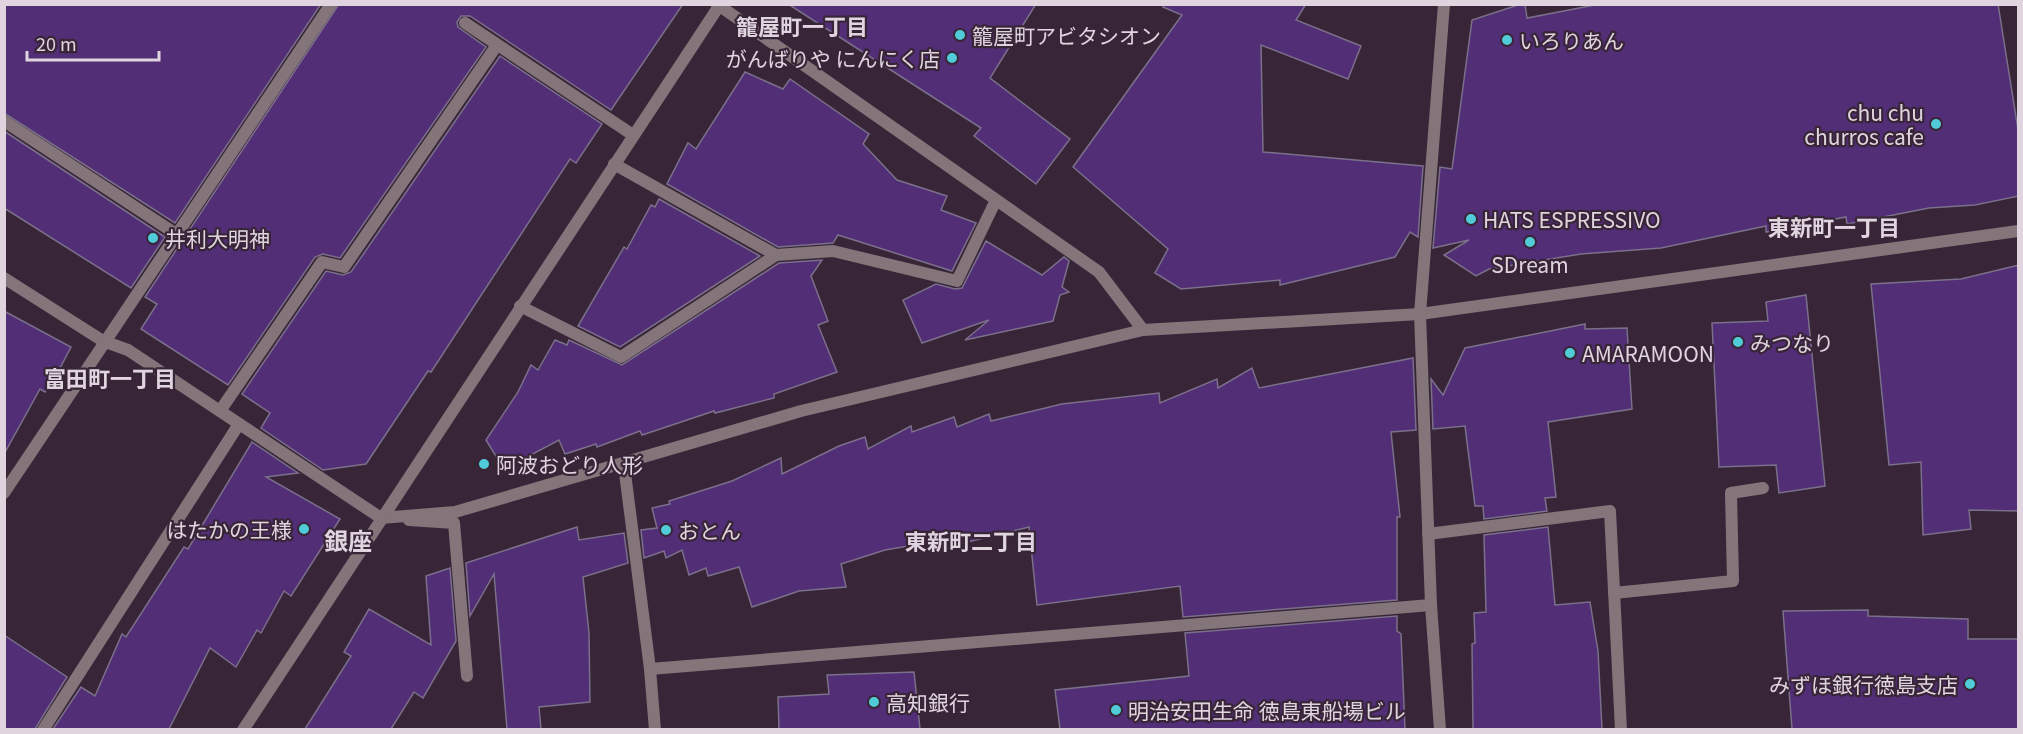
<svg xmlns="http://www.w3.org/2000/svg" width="2023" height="734" font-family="Georgia,'Noto Sans JP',serif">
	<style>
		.building { fill: #512e75; stroke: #7b708b; stroke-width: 1.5 }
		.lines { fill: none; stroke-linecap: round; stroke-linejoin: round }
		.service { stroke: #83757a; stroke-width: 12 }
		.pedestrian { stroke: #83757a; stroke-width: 12 }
		.minor { stroke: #83757a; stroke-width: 12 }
		.poi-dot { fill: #52cbd9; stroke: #382537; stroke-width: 2 }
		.labels { text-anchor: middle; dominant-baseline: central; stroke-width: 4.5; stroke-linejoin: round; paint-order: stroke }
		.poi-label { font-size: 21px; fill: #e0d4df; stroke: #382537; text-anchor: start }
		.neighbourhood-label { font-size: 22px; font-weight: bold; fill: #e0d4df; stroke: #382537 }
		.quarter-label { font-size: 24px; font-weight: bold; fill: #e0d4df; stroke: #382537 }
	</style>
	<rect width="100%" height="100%" fill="#382537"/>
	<!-- building -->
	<g class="building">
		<path d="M 4,4 L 321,4 L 175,223 L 4,113 Z"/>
		<path d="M 339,4 L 683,4 L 611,110 L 470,16 L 461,16 L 457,22 L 458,27 L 486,47 L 340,258 L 323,254 L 315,257 L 228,385 L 141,329 L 157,304 L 145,297 Z"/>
		<path d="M 788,4 L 1036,4 L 990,78 L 1070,139 L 1036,184 L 974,136 L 981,128 Z"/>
		<path d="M 1164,4 L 1306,4 L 1296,20 L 1361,46 L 1348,79 L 1261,45 L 1263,152 L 1423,166 L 1418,237 L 1410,232 L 1395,257 L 1280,285 L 1280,280 L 1181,289 L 1155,273 L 1168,249 L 1073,167 L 1182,15 L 1163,7 Z"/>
		<path d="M 1521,4 L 1525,4 L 1527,18 L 1600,4 L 1998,4 L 2019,136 L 2019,196 L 1975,205 L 1929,208 L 1847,224 L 1846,217 L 1766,232 L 1766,226 L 1661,248 L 1581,254 L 1489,269 L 1476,276 L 1444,255 L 1469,240 L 1433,248 L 1440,167 L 1452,169 L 1472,20 Z"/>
		<path d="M 500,56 L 602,124 L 576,163 L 570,159 L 431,372 L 428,371 L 366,464 L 323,470 L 261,428 L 270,413 L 242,394 L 326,271 L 343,275 L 351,272 Z"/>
		<path d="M 745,72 L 783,89 L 790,79 L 869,134 L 863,144 L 897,180 L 947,196 L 941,210 L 976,223 L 952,271 L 838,235 L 833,243 L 778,247 L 667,184 L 688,143 L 696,149 Z"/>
		<path d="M 4,131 L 165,237 L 131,288 L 4,208 Z"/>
		<path d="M 659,199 L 760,256 L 620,347 L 578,326 L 624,247 L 627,249 L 651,205 L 655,207 Z"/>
		<path d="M 986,241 L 1042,275 L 1064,257 L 1069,261 L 1062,287 L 1069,292 L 1060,295 L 1053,321 L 965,340 L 989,320 L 922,343 L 903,300 L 936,284 L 955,289 L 962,288 Z"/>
		<path d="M 822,260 L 811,276 L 828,321 L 818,325 L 837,372 L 774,394 L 774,398 L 715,413 L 714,411 L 642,435 L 640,431 L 597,447 L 596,444 L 565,454 L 559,440 L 510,466 L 497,458 L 486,440 L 518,392 L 531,365 L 538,370 L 555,340 L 567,345 L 569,340 L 622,365 L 779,263 Z"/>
		<path d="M 2019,265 L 2019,511 L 1969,510 L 1971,529 L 1923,535 L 1921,462 L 1889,465 L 1871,284 L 1961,279 Z"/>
		<path d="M 1806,295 L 1825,486 L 1779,493 L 1776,465 L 1719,467 L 1712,323 L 1768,321 L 1766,302 Z"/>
		<path d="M 4,311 L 71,347 L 53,381 L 45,392 L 40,389 L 4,454 Z"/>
		<path d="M 1585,324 L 1585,329 L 1627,328 L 1632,409 L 1548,422 L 1556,497 L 1545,498 L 1547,511 L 1484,519 L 1483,506 L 1475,506 L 1465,426 L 1433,429 L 1431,379 L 1443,395 L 1465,348 Z"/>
		<path d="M 1413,358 L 1416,430 L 1391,432 L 1400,517 L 1397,517 L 1397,600 L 1183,617 L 1180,586 L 1037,605 L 1029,527 L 951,546 L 950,539 L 885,550 L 841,564 L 846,587 L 799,591 L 752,607 L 739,567 L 708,576 L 706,568 L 689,575 L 682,550 L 666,558 L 664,551 L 644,558 L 641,530 L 657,528 L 652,508 L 670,504 L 669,501 L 732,481 L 781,458 L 782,474 L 839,446 L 865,437 L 868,449 L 911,426 L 912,432 L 954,417 L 957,427 L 989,414 L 991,421 L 1062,404 L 1159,393 L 1160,403 L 1217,379 L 1218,388 L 1252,368 L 1259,388 Z"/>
		<path d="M 252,442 L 298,473 L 266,477 L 340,519 L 291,596 L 284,591 L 261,633 L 257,630 L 236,667 L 210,648 L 169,729 L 53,729 L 81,687 L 95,696 L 122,634 L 126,637 L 184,547 L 188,549 Z"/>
		<path d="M 577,527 L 579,540 L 624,533 L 628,563 L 583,577 L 589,633 L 590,702 L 539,707 L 541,729 L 507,729 L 494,574 L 470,616 L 466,563 Z"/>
		<path d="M 1548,527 L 1555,605 L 1590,602 L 1598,651 L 1602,729 L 1473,729 L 1472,644 L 1475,643 L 1474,613 L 1486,612 L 1484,535 Z"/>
		<path d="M 450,568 L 456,641 L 423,698 L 414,692 L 391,729 L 305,729 L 351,656 L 344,652 L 369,609 L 431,645 L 426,576 Z"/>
		<path d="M 1868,610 L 1868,616 L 1968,619 L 1968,639 L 2019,639 L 2019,729 L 1792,729 L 1783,611 Z"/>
		<path d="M 1397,616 L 1397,631 L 1401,634 L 1405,729 L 1060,729 L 1055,690 L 1189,676 L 1185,633 Z"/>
		<path d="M 4,635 L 67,677 L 35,729 L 4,729 Z"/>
		<path d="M 914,672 L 920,729 L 779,729 L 778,697 L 829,694 L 827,675 Z"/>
	</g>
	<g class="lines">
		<!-- service -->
		<g class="service">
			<path d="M 465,23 L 633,135"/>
			<path d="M 220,411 L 322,262 L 344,267 L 497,45"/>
			<path d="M 409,520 L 454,523 L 467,676"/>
			<path d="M 1614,593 L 1733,581 L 1731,493 L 1763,488"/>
			<path d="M 43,730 L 239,424"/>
		</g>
		<!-- pedestrian -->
		<g class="pedestrian">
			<path d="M 717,4 L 1099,272 L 1143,330 L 1420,314 L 2018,231"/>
			<path d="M 381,518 L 455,512 L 801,411 L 1143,330"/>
			<path d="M 243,730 L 719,6"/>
		</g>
		<!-- minor -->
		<g class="minor">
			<path d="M 719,6 L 719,4"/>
			<path d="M 4,121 L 176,234"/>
			<path d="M 614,164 L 776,255"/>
			<path d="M 4,278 L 103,341 L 128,350 L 381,518"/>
			<path d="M 520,306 L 621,357 L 776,255 L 833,251 L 957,281 L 996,200"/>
			<path d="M 624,465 L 650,669 L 655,730"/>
			<path d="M 4,493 L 331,4"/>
			<path d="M 1428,534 L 1610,511 L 1621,730"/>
			<path d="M 650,669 L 1431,605"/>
			<path d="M 1440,730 L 1431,605 L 1420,314 L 1444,4"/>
		</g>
	</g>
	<!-- markers -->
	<g class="poi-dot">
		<circle cx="960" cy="35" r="6"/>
		<circle cx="1507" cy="40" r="6"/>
		<circle cx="952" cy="58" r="6"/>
		<circle cx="1936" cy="124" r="6"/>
		<circle cx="1471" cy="219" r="6"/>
		<circle cx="153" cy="238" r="6"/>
		<circle cx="1530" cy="242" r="6"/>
		<circle cx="1738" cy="342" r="6"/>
		<circle cx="1570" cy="353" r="6"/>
		<circle cx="484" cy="464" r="6"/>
		<circle cx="304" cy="529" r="6"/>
		<circle cx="666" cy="530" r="6"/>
		<circle cx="1970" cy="684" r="6"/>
		<circle cx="874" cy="702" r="6"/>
		<circle cx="1116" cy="710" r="6"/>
	</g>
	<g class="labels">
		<!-- poi labels -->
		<g class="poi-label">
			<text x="972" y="35">籠屋町アビタシオン</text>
			<text x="1519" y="40">いろりあん</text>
			<text x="940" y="58" text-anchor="end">がんばりや にんにく店</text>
			<text x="1924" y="112" text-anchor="end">chu chu<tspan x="1924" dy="24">churros cafe</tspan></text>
			<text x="1483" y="219">HATS ESPRESSIVO</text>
			<text x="165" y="238">井利大明神</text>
			<text x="1530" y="264" text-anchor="middle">SDream</text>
			<text x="1750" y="342">みつなり</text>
			<text x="1582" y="353">AMARAMOON</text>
			<text x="496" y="464">阿波おどり人形</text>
			<text x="292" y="529" text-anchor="end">はたかの王様</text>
			<text x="678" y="530">おとん</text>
			<text x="1958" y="684" text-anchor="end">みずほ銀行徳島支店</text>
			<text x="886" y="702">高知銀行</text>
			<text x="1128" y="710">明治安田生命 徳島東船場ビル</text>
		</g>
		<!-- neighbourhood labels -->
		<g class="neighbourhood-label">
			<text x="802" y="25">籠屋町一丁目</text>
			<text x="1834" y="226">東新町一丁目</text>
			<text x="110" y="377">富田町一丁目</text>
			<text x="971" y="540">東新町二丁目</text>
		</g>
		<!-- quarter labels -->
		<g class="quarter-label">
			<text x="348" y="539">銀座</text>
		</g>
	</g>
	<!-- border -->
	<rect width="2023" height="734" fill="none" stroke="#e0d4df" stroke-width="12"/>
	<!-- scale -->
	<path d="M27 51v9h132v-9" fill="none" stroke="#e0d4df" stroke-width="3"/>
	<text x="36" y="51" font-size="18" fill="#e0d4df" stroke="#382537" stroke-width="4.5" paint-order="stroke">20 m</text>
</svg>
